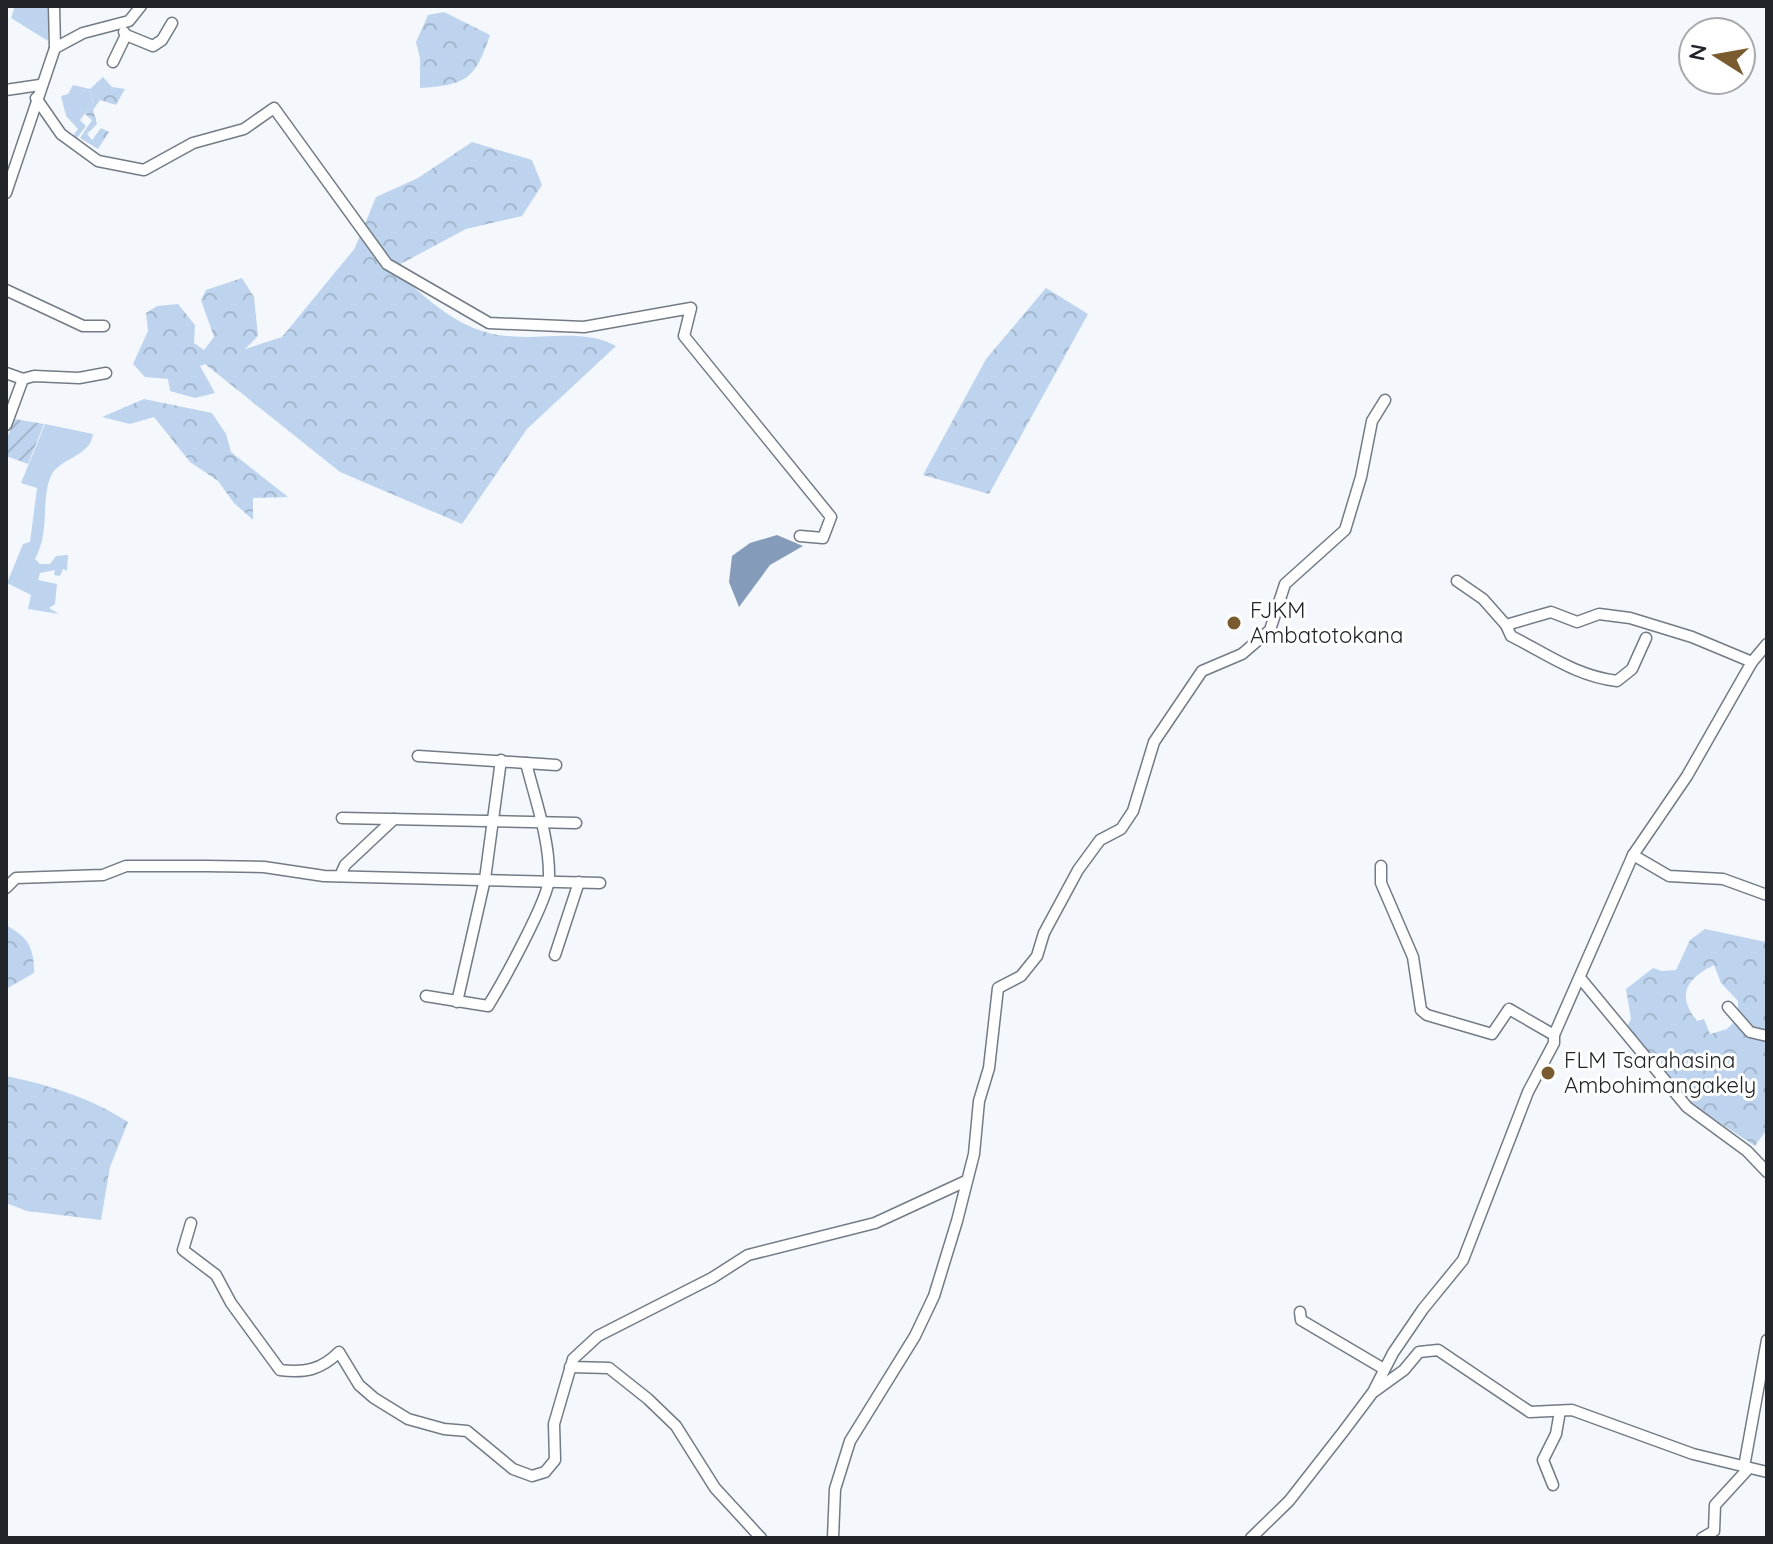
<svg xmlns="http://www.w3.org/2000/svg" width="1773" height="1544" font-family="Quicksand,sans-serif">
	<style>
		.green { fill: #bed4ee }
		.forest { fill: url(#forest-crowns); fill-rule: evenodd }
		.garden { fill: url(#garden-furrows) }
		.water { fill: #849cb9 }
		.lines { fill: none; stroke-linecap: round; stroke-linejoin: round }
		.minor-casing { stroke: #727b85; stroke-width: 13 }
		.minor { stroke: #fff; stroke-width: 10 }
		.poi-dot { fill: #795b2f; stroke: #fff; stroke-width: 3 }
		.labels { text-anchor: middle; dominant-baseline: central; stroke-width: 6; stroke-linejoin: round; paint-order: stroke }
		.poi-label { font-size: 22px; fill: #212529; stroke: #fff; text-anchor: start }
	</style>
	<defs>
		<pattern id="forest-crowns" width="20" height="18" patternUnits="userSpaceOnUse" patternTransform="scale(2)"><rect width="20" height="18" fill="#bed4ee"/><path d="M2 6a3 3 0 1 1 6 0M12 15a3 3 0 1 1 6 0" fill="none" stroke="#a3b6cc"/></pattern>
		<pattern id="garden-furrows" width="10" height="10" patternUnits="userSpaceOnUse" patternTransform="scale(2)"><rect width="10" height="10" fill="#bed4ee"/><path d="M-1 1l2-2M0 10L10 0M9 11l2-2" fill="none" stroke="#a3b6cc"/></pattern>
	</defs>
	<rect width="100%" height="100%" fill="#f4f8fd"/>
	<!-- green -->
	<g class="green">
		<path d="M 15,6 L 48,6 L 48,41 L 11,18 Z"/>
		<path d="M 73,85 L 90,89 L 93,103 L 80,120 L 86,126 L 74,142 L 71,139 L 78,129 L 66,116 L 61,96 L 68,94 Z"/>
		<path d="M 45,424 L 93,434 C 90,458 58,457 50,478 C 41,503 50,532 35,559 L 40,564 L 50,564 L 56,556 L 68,555 L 67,571 L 63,569 L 60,576 L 54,575 L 55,570 L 40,573 L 38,580 L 57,584 L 55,604 L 49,608 L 59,614 L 28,609 L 31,595 L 7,583 L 23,544 L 30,542 L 37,488 L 21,483 Z"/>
	</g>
	<!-- forest -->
	<g class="forest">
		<path d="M 444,12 L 490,35 C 475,79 467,85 420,88 L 420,58 L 416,42 L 428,15 Z"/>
		<path d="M 103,77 L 112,87 L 125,89 L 116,105 L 100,100 L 93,110 L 97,124 L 87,134 L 92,140 L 101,128 L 109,132 L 98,149 L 80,138 L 92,120 L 85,114 L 93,102 L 90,89 Z"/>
		<path d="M 472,142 L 532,160 L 542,185 L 522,216 L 466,229 L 393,268 C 426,298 459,332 507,336 C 543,340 584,328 616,346 L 527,429 L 462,524 L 340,472 L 205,364 L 200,366 L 215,393 L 195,398 L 170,391 L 168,379 L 145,377 L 133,364 L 148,331 L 146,313 L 157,306 L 178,304 L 195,325 L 194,343 L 204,350 L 214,337 L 201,300 L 206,290 L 242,278 L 254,297 L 258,336 L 245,349 L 282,337 L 355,248 L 376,197 L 418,178 Z"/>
		<path d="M 1046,288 L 1088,314 L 989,494 L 923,475 L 986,359 Z"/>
		<path d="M 144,399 L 212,413 L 226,434 L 231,452 L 288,497 L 253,498 L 253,520 L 234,503 L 218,481 L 190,462 L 154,417 L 130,424 L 102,417 Z"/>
		<path d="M 6,925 C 29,938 34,948 34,973 L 6,989 Z"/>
		<path d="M 1705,929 L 1766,942 L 1767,1129 L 1755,1146 L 1693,1105 L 1627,1027 L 1631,1019 L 1626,989 L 1653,968 L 1662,971 L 1676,970 L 1690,940 ZM 1714,965 L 1721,983 L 1738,1001 L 1738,1018 L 1727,1029 L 1710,1034 L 1704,1019 L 1697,1021 C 1676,995 1686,979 1714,965 Z"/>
		<path d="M 6,1076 C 49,1085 91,1098 128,1122 L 110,1167 L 101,1220 L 27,1211 L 6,1203 Z"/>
	</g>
	<!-- garden -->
	<path class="garden" d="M 15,419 L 44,424 L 28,464 L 6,456 L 6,440 Z"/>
	<!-- water -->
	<path class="water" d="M 777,535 L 803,546 L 770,565 L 739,607 L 729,582 L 732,556 L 750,543 Z"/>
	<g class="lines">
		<!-- minor casing -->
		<g class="minor-casing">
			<g id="minor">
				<path d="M 126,35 L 153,46 L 162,40 L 172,23"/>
				<path d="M 55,48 L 83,33 L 129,21 L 141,6"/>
				<path d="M 113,62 L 126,35 L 124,32"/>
				<path d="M 6,90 L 40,85"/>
				<path d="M 36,98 L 61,134 L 98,161 L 144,170 L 193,143 L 244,129 L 274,108 L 387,264 L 489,323 L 584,327 L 691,308 L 684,336 L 831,517 L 823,538 L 800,536"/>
				<path d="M 6,193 L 55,48 L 54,6"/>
				<path d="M 6,290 L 83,326 L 104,326"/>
				<path d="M 6,373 L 23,379"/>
				<path d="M 6,425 L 23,379 L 34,376 L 79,378 L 106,373"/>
				<path d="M 1457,581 L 1483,599 L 1506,625 L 1551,612 L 1577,622 L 1599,614 L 1630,618 L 1692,637 L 1752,662"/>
				<path d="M 1506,625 L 1511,636 C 1547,654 1576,676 1617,681 L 1632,669 L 1646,638"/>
				<path d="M 418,756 L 526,763 C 535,799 550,840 549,878 C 549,899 501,985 488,1006 L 426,996"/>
				<path d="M 526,763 L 556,765"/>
				<path d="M 342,818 L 576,823"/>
				<path d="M 1633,855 L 1669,876 L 1723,879 L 1767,895"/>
				<path d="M 1381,866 L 1381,883 L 1413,957 L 1421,1010 L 1427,1015 L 1492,1034 L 1509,1009 L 1554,1035"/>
				<path d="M 340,876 L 345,865 L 394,819"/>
				<path d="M 6,888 L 16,878 L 103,875 L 126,866 L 206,866 L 264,867 L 324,876 L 600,883"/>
				<path d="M 555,955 L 579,882"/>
				<path d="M 1581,979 L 1687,1107 L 1747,1151 L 1767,1172"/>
				<path d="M 457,1002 L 485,879 L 501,760"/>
				<path d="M 1728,1007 L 1750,1032 L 1767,1036"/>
				<path d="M 191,1223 L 183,1250 L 216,1275 L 231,1303 L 280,1370 C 305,1373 321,1370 339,1352 L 359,1385 L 374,1398 L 408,1419 L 444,1429 L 467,1431 L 513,1469 L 532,1476 L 545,1472 L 555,1460 L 554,1424 L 573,1359 L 598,1336 L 712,1278 L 748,1255 L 875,1223 L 966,1181"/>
				<path d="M 1300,1312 L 1301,1320 L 1384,1369"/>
				<path d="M 570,1367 L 609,1368 L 648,1399 L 676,1426 L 715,1488 L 761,1538"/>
				<path d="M 1375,1391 L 1404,1370 L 1419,1352 L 1438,1350 L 1530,1412 L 1572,1410 L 1693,1454 L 1767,1472"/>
				<path d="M 1744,1467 L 1767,1340"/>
				<path d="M 1553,1485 L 1543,1460 L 1556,1434 L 1560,1411"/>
				<path d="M 833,1538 L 835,1489 L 850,1441 L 915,1336 L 934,1296 L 957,1221 L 974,1154 L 979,1101 L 989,1068 L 998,988 L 1021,976 L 1037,956 L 1044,933 L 1078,870 L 1100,840 L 1121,829 L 1133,811 L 1154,742 L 1202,671 L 1242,654 L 1270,630 L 1285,584 L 1345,530 L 1361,477 L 1372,421 L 1385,400"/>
				<path d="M 1251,1538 L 1289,1501 L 1343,1432 L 1373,1392 L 1393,1353 L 1423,1309 L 1463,1260 L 1528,1092 L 1554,1043 L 1554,1035 L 1633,855 L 1687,776 L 1752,662 L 1767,644"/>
				<path d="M 1702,1538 L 1714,1531 L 1715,1505 L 1748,1469"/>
			</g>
		</g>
		<!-- minor -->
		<use href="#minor" class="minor"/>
	</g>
	<!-- markers -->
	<g class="poi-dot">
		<circle cx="1234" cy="623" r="8"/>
		<circle cx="1548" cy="1073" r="8"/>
	</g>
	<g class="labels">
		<!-- poi labels -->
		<g class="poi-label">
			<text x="1250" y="610">FJKM<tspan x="1250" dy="25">Ambatotokana</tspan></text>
			<text x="1564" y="1060">FLM Tsarahasina<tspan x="1564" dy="25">Ambohimangakely</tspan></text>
		</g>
	</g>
	<!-- border -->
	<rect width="1773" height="1544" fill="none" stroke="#212529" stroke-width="16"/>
	<!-- north arrow -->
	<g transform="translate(1717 56) rotate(281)"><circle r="38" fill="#ffffff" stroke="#a6a8a9" stroke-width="2"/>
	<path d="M0-6L14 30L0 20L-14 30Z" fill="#795b2f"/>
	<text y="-12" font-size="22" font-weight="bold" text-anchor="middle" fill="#212529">N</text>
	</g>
</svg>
